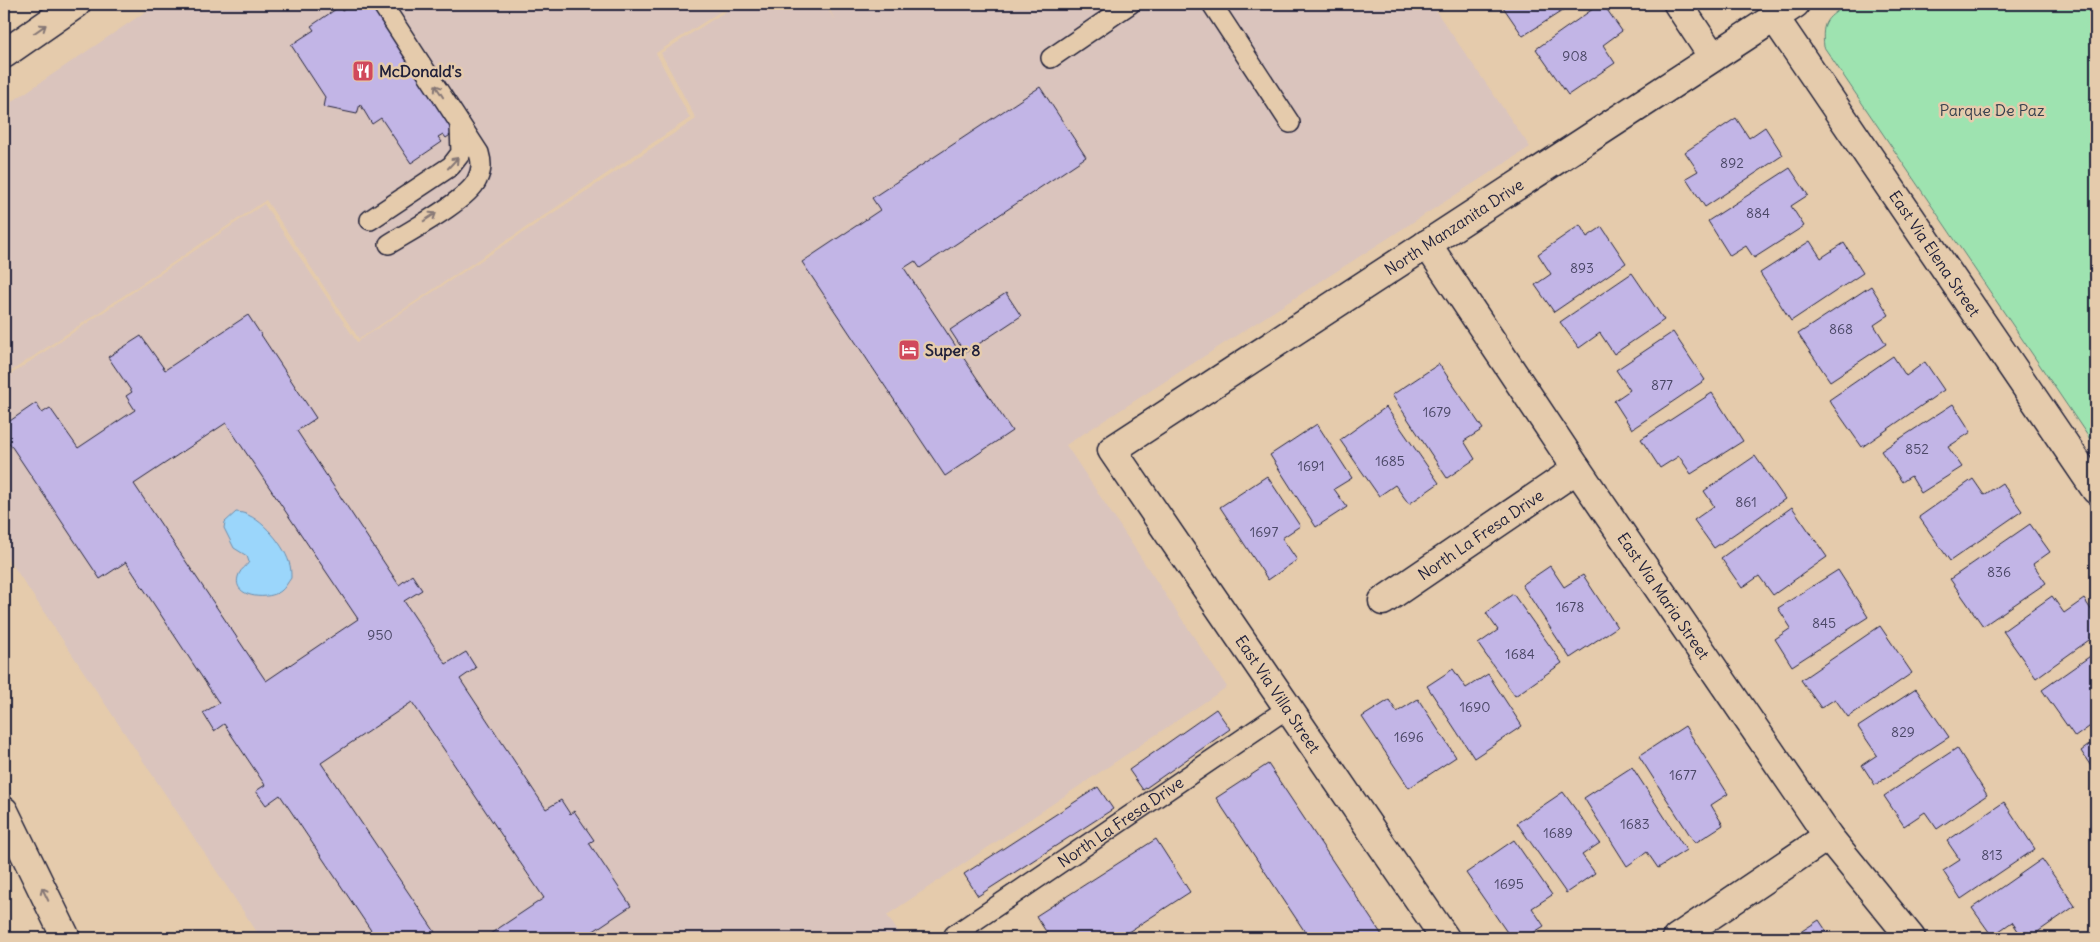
<svg xmlns="http://www.w3.org/2000/svg" width="2100" height="942" font-family="Delius,sans-serif">
	<style>
		.built { fill: #dac4bd }
		.green { fill: #9ee3b0; stroke: #608276 }
		.water { fill: #9bd6fb; stroke: #6b8eae }
		.building { fill: #c2b5e6; stroke: #22223b; fill-rule: evenodd }
		.lines { fill: none; stroke-linecap: round; stroke-linejoin: round }
		.lane-casing { stroke: #22223b; stroke-width: 22 }
		.street-casing { stroke: #22223b; stroke-width: 31 }
		.primary-casing { stroke: #22223b; stroke-width: 31 }
		.highway-casing { stroke: #22223b; stroke-width: 31 }
		.lane { stroke: #e5cbac; stroke-width: 19 }
		.street { stroke: #e5cbac; stroke-width: 28 }
		.primary { stroke: #e5cbac; stroke-width: 28 }
		.highway { stroke: #e5cbac; stroke-width: 28 }
		.oneway { stroke: #847674 }
		.labels { text-anchor: middle; dominant-baseline: central; stroke-width: 5; stroke-linejoin: round; paint-order: stroke }
		.number-label { font-size: 14px; fill: #4a4766 }
		.poi-label { font-size: 16px; font-weight: bold; fill: #22223b; stroke: #e5cbac; text-anchor: start }
		.park-label { font-size: 16px; fill: #353f4d; stroke: #e5cbac }
		.street-label { font-size: 16px; fill: #22223b; stroke: #e5cbac }
	</style>
	<rect width="100%" height="100%" fill="#e5cbac"/>
	<filter id="ink" filterUnits="userSpaceOnUse"><feTurbulence type="fractalNoise" baseFrequency=".02" numOctaves="2"/><feDisplacementMap in="SourceGraphic" scale="10" xChannelSelector="R" yChannelSelector="G"/><feConvolveMatrix kernelMatrix="1 2 1 2 8 2 1 2 1" color-interpolation-filters="sRGB"/></filter>
	<g filter="url(#ink)">
		<!-- built -->
		<g class="built">
			<path d="M 157,4 L 732,4 L 656,53 L 690,118 L 359,339 L 266,200 L 4,376 L 4,107 Z"/>
			<path d="M 737,4 L 824,4 L 836,21 L 826,4 L 1431,4 L 1530,147 L 1066,445 L 1227,687 L 887,915 L 902,938 L 261,938 L 4,552 L 4,379 L 264,204 L 357,342 L 696,119 L 661,53 Z"/>
		</g>
		<!-- green -->
		<path class="green" d="M 1848,4 L 2096,4 L 2096,448 L 1824,47 C 1821,20 1827,18 1848,4 Z"/>
		<!-- water -->
		<path class="water" d="M 236,512 C 257,512 283,543 289,562 C 291,567 291,573 291,578 C 288,582 285,588 281,591 C 268,601 229,598 239,574 C 241,569 246,567 249,562 L 247,556 L 234,548 L 224,528 L 225,522 Z"/>
		<!-- building -->
		<g class="building">
			<path d="M 353,4 L 374,4 L 454,127 L 451,129 L 453,133 L 446,138 L 443,134 L 438,137 L 442,142 L 411,163 L 381,118 L 372,124 L 360,104 L 357,114 L 323,107 L 325,97 L 291,45 L 314,30 L 311,26 L 339,7 L 342,11 Z"/>
			<path d="M 1501,4 L 1573,4 L 1523,36 Z"/>
			<path d="M 1600,4 L 1603,4 L 1622,31 L 1603,45 L 1615,63 L 1568,95 L 1536,49 Z"/>
			<path d="M 1040,87 L 1086,157 L 920,268 L 915,261 L 904,268 L 1012,431 L 945,476 L 802,262 L 880,210 L 872,198 Z"/>
			<path d="M 1736,118 L 1749,138 L 1765,127 L 1783,155 L 1705,207 L 1686,178 L 1698,171 L 1685,152 Z"/>
			<path d="M 1790,168 L 1808,195 L 1791,206 L 1804,226 L 1754,258 L 1746,246 L 1730,256 L 1708,221 Z"/>
			<path d="M 1580,225 L 1587,237 L 1602,227 L 1626,263 L 1554,312 L 1535,285 L 1551,274 L 1538,254 Z"/>
			<path d="M 1810,241 L 1821,258 L 1844,243 L 1863,273 L 1791,321 L 1760,273 Z"/>
			<path d="M 1632,273 L 1664,320 L 1614,354 L 1600,333 L 1579,348 L 1560,322 Z"/>
			<path d="M 1871,286 L 1889,315 L 1874,325 L 1886,344 L 1830,381 L 1798,334 Z"/>
			<path d="M 1006,293 L 1021,316 L 965,353 L 950,330 Z"/>
			<path d="M 248,315 L 316,418 L 297,431 L 399,585 L 412,575 L 422,590 L 404,601 L 446,664 L 466,652 L 476,668 L 460,679 L 546,809 L 561,800 L 570,814 L 574,811 L 594,840 L 589,843 L 631,906 L 583,938 L 484,938 L 544,898 L 412,702 L 321,763 L 439,938 L 376,938 L 280,795 L 266,805 L 256,791 L 265,785 L 224,724 L 214,731 L 203,713 L 219,703 L 126,562 L 100,579 L 4,435 L 4,425 L 36,403 L 42,413 L 50,408 L 78,448 L 135,410 L 126,396 L 132,392 L 108,357 L 141,336 L 165,370 ZM 226,423 L 358,619 L 266,681 L 134,484 Z"/>
			<path d="M 1673,332 L 1705,380 L 1632,429 L 1614,401 L 1630,390 L 1616,370 Z"/>
			<path d="M 1893,356 L 1906,376 L 1925,362 L 1944,390 L 1862,447 L 1829,400 Z"/>
			<path d="M 1439,364 L 1483,429 L 1464,441 L 1475,459 L 1447,478 L 1392,395 Z"/>
			<path d="M 1712,393 L 1743,441 L 1691,474 L 1679,456 L 1660,468 L 1641,439 Z"/>
			<path d="M 1953,404 L 1971,432 L 1948,447 L 1962,467 L 1921,493 L 1911,476 L 1902,482 L 1881,451 Z"/>
			<path d="M 1386,407 L 1439,483 L 1409,504 L 1395,485 L 1379,496 L 1340,440 Z"/>
			<path d="M 1317,424 L 1352,478 L 1334,489 L 1347,507 L 1316,527 L 1270,455 Z"/>
			<path d="M 1755,456 L 1785,499 L 1714,548 L 1694,520 L 1714,506 L 1704,491 Z"/>
			<path d="M 1267,476 L 1300,526 L 1282,538 L 1297,560 L 1268,580 L 1220,507 Z"/>
			<path d="M 1973,479 L 1984,495 L 2002,483 L 2022,511 L 1950,561 L 1919,517 Z"/>
			<path d="M 1792,507 L 1827,557 L 1773,595 L 1759,576 L 1742,588 L 1721,558 Z"/>
			<path d="M 2030,524 L 2050,552 L 2033,564 L 2046,583 L 1983,626 L 1950,579 Z"/>
			<path d="M 1550,566 L 1564,587 L 1583,575 L 1617,627 L 1570,658 L 1522,585 Z"/>
			<path d="M 1838,570 L 1868,617 L 1792,666 L 1775,639 L 1791,628 L 1778,608 Z"/>
			<path d="M 1513,594 L 1562,663 L 1515,696 L 1478,644 L 1498,630 L 1486,613 Z"/>
			<path d="M 2052,596 L 2064,613 L 2084,599 L 2096,617 L 2096,635 L 2036,678 L 2003,631 Z"/>
			<path d="M 1880,626 L 1912,673 L 1848,717 L 1835,699 L 1821,708 L 1801,680 Z"/>
			<path d="M 2096,652 L 2096,722 L 2075,737 L 2042,690 Z"/>
			<path d="M 1453,669 L 1466,688 L 1488,674 L 1522,726 L 1474,758 L 1427,686 Z"/>
			<path d="M 1916,689 L 1949,737 L 1875,785 L 1862,765 L 1877,755 L 1858,727 Z"/>
			<path d="M 1418,699 L 1456,757 L 1409,788 L 1362,717 L 1389,700 L 1397,712 Z"/>
			<path d="M 1216,709 L 1230,729 L 1143,790 L 1129,770 Z"/>
			<path d="M 1685,726 L 1728,794 L 1711,805 L 1723,825 L 1695,843 L 1639,756 Z"/>
			<path d="M 2096,740 L 2096,774 L 2081,751 Z"/>
			<path d="M 1957,748 L 1987,795 L 1937,829 L 1925,812 L 1904,826 L 1884,796 Z"/>
			<path d="M 1268,764 L 1384,938 L 1309,938 L 1216,798 Z"/>
			<path d="M 1632,767 L 1686,850 L 1658,868 L 1647,852 L 1627,866 L 1584,798 Z"/>
			<path d="M 1098,787 L 1113,809 L 978,896 L 964,874 Z"/>
			<path d="M 1563,792 L 1600,843 L 1582,855 L 1595,873 L 1566,893 L 1517,823 Z"/>
			<path d="M 2004,802 L 2035,849 L 1961,899 L 1943,871 L 1960,860 L 1947,841 Z"/>
			<path d="M 1156,839 L 1190,892 L 1119,938 L 1039,938 L 1047,933 L 1036,916 Z"/>
			<path d="M 1514,840 L 1552,895 L 1532,908 L 1544,926 L 1525,938 L 1511,938 L 1466,873 Z"/>
			<path d="M 2042,859 L 2075,906 L 2029,938 L 2023,938 L 2012,922 L 1992,936 L 1972,908 Z"/>
			<path d="M 1819,920 L 1831,938 L 1791,938 Z"/>
		</g>
		<g class="lines">
			<!-- lane casing -->
			<g class="lane-casing">
				<g id="lane">
					<path d="M 382,4 L 479,153 C 482,163 482,170 477,180 C 468,200 410,231 389,244"/>
					<path d="M 1212,4 L 1290,123"/>
					<path d="M 1051,58 L 1130,4"/>
					<path d="M 370,220 L 451,166 L 461,153 L 460,126"/>
					<path id="s1" d="M 956,938 L 954,935 L 1288,708"/>
				</g>
			</g>
			<!-- street casing -->
			<g class="street-casing">
				<g id="street">
					<path d="M 1678,4 L 1713,57"/>
					<path id="s2" d="M 1774,17 L 2096,490"/>
					<path id="s3" d="M 1427,244 L 1577,469 L 1828,836 L 1911,938"/>
					<path id="s4" d="M 1383,601 L 1577,469"/>
					<path id="s5" d="M 1445,938 L 1112,450 L 1795,4"/>
					<path d="M 1677,938 L 1828,836"/>
				</g>
			</g>
			<!-- primary casing -->
			<g class="primary-casing">
				<path id="primary" d="M 4,54 L 76,4"/>
			</g>
			<!-- highway casing -->
			<g class="highway-casing">
				<path id="highway" d="M 4,811 L 66,938"/>
			</g>
			<!-- lane -->
			<use href="#lane" class="lane"/>
			<!-- street -->
			<use href="#street" class="street"/>
			<!-- primary -->
			<use href="#primary" class="primary"/>
			<!-- highway -->
			<use href="#highway" class="highway"/>
		</g>
		<!-- one-way arrows -->
		<defs><path id="oneway-shaft" d="M-6 0H5M1.5-3L5.5 0L1.5 3" fill="none" stroke-width="1.6" stroke-linecap="round" stroke-linejoin="round" transform="scale(1.25)"/></defs>
		<g class="oneway">
			<use href="#oneway-shaft" transform="translate(40 29) rotate(-35)"/>
			<use href="#oneway-shaft" transform="translate(439 91) rotate(-123)"/>
			<use href="#oneway-shaft" transform="translate(453 163) rotate(-47)"/>
			<use href="#oneway-shaft" transform="translate(430 217) rotate(-33)"/>
			<use href="#oneway-shaft" transform="translate(45 894) rotate(-116)"/>
		</g>
	</g>
	<!-- icons -->
	<defs>
		<g id="restaurant-square" transform="scale(1.125)"><rect x="-9" y="-9" width="18" height="18" rx="4" fill="#d1495b" stroke="#e5cbac"/><path d="M-5-6h1v4h1v-4h1v4h1v-4h1v5L-1.5 .5V6h-2V.5L-5-1ZM5-6V6H3V1.5H1.5Q1.5-4 5-6Z" fill="#fff"/></g>
		<g id="hotel-square" transform="scale(1.125)"><rect x="-9" y="-9" width="18" height="18" rx="4" fill="#d1495b" stroke="#e5cbac"/><path d="M-6-4.5h1.5V1H6V5H4.5V3h-9V5H-6ZM-4 0a1.8 1.8 0 1 1 3.6 0ZM.5 0V-2.5h3Q6-2.5 6 0Z" fill="#fff"/></g>
	</defs>
	<g fill-rule="evenodd">
		<use href="#restaurant-square" x="363" y="71"/>
		<use href="#hotel-square" x="909" y="350"/>
	</g>
	<g class="labels">
		<!-- number labels -->
		<g class="number-label">
			<text x="1575" y="56">908</text>
			<text x="1732" y="163">892</text>
			<text x="1758" y="213">884</text>
			<text x="1582" y="268">893</text>
			<text x="1841" y="329">868</text>
			<text x="1662" y="385">877</text>
			<text x="1437" y="412">1679</text>
			<text x="1917" y="449">852</text>
			<text x="1390" y="461">1685</text>
			<text x="1311" y="466">1691</text>
			<text x="1746" y="502">861</text>
			<text x="1264" y="532">1697</text>
			<text x="1999" y="572">836</text>
			<text x="1570" y="607">1678</text>
			<text x="1824" y="623">845</text>
			<text x="380" y="635">950</text>
			<text x="1520" y="654">1684</text>
			<text x="1475" y="707">1690</text>
			<text x="1903" y="732">829</text>
			<text x="1409" y="737">1696</text>
			<text x="1683" y="775">1677</text>
			<text x="1635" y="824">1683</text>
			<text x="1558" y="833">1689</text>
			<text x="1992" y="855">813</text>
			<text x="1509" y="884">1695</text>
		</g>
		<!-- poi labels -->
		<g class="poi-label">
			<text x="379" y="71">McDonald's</text>
			<text x="925" y="350">Super 8</text>
		</g>
		<!-- park labels -->
		<g class="park-label">
			<text x="1992" y="110">Parque De Paz</text>
		</g>
		<!-- street labels -->
		<g class="street-label">
			<text stroke="none"><textPath href="#s5" startOffset="999">North Manzanita Drive</textPath></text>
			<text stroke="none"><textPath href="#s2" startOffset="286">East Via Elena Street</textPath></text>
			<text stroke="none"><textPath href="#s4" startOffset="118">North La Fresa Drive</textPath></text>
			<text stroke="none"><textPath href="#s3" startOffset="424">East Via Maria Street</textPath></text>
			<text transform="translate(1278 694) rotate(56)">East Via Villa Street</text>
			<text stroke="none"><textPath href="#s1" startOffset="205">North La Fresa Drive</textPath></text>
		</g>
	</g>
	<!-- margin -->
	<rect width="2100" height="942" fill="none" stroke="#e5cbac" stroke-width="20"/>
	<rect x="10" y="10" width="2080" height="922" fill="none" stroke="#22223b" stroke-width="2" filter="url(#ink)"/>
</svg>
